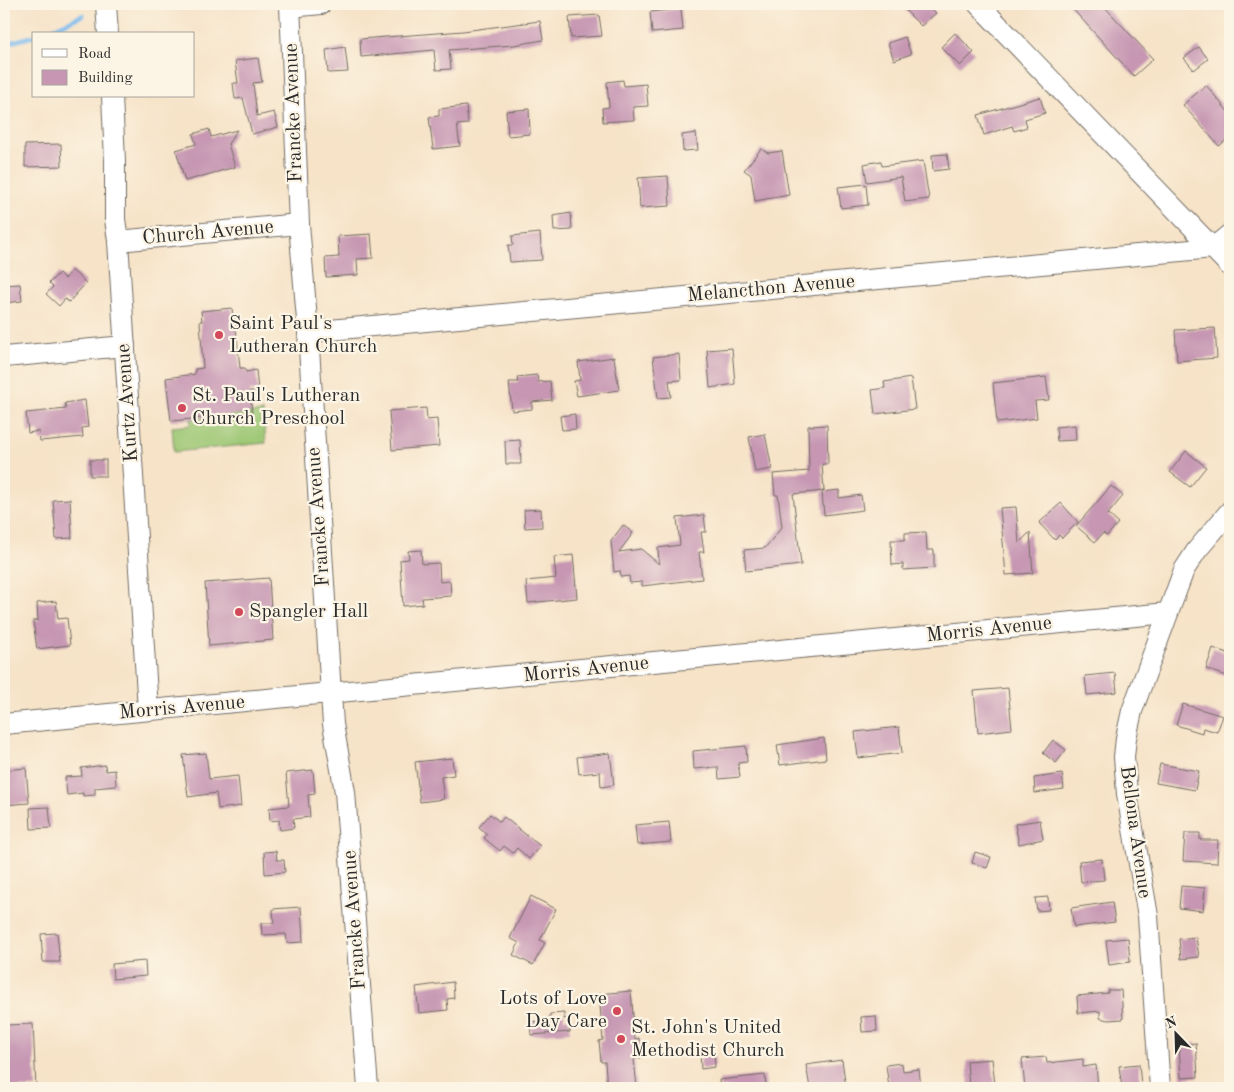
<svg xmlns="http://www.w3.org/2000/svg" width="1234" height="1092" font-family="'Old Standard TT',serif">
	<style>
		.green { fill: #9dc774; stroke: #647950 }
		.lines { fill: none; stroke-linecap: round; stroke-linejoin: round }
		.stream { stroke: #79b9ed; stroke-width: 4.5 }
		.building { fill: #c696b2 }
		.minor-casing { stroke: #726b62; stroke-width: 22 }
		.minor { stroke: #fff; stroke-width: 20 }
		.poi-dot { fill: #d1495b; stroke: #fcf5e5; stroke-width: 2 }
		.labels { text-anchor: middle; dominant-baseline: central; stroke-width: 4.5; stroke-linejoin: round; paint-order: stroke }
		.street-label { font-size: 20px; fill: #2b2b2b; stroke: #fcf5e5 }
		.poi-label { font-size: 20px; fill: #2b2b2b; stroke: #fcf5e5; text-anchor: start }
	</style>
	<rect width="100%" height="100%" fill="#fcf5e5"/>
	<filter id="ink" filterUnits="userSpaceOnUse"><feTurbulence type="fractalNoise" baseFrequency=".02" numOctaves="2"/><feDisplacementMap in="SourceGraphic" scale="10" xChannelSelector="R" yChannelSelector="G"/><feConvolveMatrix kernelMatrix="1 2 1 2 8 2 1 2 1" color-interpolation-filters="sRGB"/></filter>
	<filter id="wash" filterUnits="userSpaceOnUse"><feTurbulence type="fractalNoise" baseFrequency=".0096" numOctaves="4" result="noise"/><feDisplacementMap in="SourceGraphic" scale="20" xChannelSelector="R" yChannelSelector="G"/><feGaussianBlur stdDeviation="1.12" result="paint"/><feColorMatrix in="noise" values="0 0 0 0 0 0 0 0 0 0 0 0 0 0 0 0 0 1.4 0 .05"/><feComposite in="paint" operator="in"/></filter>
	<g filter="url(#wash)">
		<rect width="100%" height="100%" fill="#f6e3c8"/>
		<!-- green -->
		<path class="green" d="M 263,412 L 266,443 L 174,452 L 172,427 L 191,425 L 190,419 Z"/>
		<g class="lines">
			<!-- stream -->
			<g class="stream">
				<path d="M 125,6 L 130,4"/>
				<path d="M 41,34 L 83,15"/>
				<path d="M 4,44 L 34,36"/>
			</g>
		</g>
		<g id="blocks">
			<!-- building -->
			<g class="building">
				<path d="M 899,4 L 927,4 L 936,13 L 921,26 Z"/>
				<path d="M 1068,4 L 1102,4 L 1153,59 L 1134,76 Z"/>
				<path d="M 681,9 L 683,30 L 652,33 L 650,12 Z"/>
				<path d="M 599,15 L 602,36 L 571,38 L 569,17 Z"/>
				<path d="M 540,21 L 543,40 L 514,45 L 449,50 L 451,69 L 436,70 L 434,50 L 361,57 L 360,39 L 463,31 Z"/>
				<path d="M 955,33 L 974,52 L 960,66 L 941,47 Z"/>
				<path d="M 905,37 L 911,54 L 894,60 L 888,43 Z"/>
				<path d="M 345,47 L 348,72 L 328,73 L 326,50 Z"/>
				<path d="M 1199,47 L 1208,59 L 1194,70 L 1184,58 Z"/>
				<path d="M 258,58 L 262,82 L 253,83 L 257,116 L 274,112 L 278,127 L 252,134 L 243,98 L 235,99 L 233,83 L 238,83 L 235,61 Z"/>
				<path d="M 623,80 L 624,86 L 646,84 L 648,106 L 633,107 L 634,120 L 603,122 L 602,108 L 609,107 L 607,82 Z"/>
				<path d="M 1206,85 L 1230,114 L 1230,137 L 1219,146 L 1183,105 Z"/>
				<path d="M 1040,97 L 1045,113 L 1025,119 L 1027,127 L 1014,131 L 1012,126 L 984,135 L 978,115 Z"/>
				<path d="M 466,106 L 468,124 L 457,125 L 460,146 L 433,149 L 429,117 L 439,116 L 439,109 Z"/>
				<path d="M 529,109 L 530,134 L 508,136 L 506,111 Z"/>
				<path d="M 209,129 L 211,137 L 237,130 L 228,144 L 235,167 L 185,181 L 176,150 L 196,144 L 193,134 Z"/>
				<path d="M 696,133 L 698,150 L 683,151 L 682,135 Z"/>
				<path d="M 61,144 L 62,166 L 25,167 L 25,145 Z"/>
				<path d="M 761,149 L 768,153 L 782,151 L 789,195 L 755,201 L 751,175 L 744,170 Z"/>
				<path d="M 947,154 L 949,169 L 933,171 L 932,155 Z"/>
				<path d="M 881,161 L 882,166 L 923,161 L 929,199 L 905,202 L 901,177 L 867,182 L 864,164 Z"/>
				<path d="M 668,176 L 670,206 L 640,208 L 638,178 Z"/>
				<path d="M 866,184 L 868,205 L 841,208 L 838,187 Z"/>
				<path d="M 571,213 L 572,230 L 554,231 L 553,216 Z"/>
				<path d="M 540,233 L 542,260 L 510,262 L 508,245 L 513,245 L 512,236 Z"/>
				<path d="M 371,234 L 373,258 L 357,259 L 358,275 L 326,277 L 325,258 L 339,257 L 338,236 Z"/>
				<path d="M 72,270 L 86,283 L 69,302 L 65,299 L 59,306 L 46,294 L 53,287 L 49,283 L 59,273 L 65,279 Z"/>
				<path d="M 20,284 L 22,301 L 4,303 L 4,285 Z"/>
				<path d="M 232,308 L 233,318 L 235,318 L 240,368 L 245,368 L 246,372 L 256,370 L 258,391 L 250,391 L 252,413 L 171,421 L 166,378 L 195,374 L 195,369 L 203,368 L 200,321 L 202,321 L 201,311 Z"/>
				<path d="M 1215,328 L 1217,358 L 1177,361 L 1175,330 Z"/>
				<path d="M 732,348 L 735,384 L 710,388 L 707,350 Z"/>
				<path d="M 679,354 L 681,380 L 669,381 L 671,397 L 658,398 L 653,357 Z"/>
				<path d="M 614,357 L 619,390 L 577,396 L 574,381 L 580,380 L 578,362 Z"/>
				<path d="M 537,375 L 538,382 L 550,381 L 552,400 L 532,402 L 532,409 L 512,411 L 509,382 L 518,382 L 517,377 Z"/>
				<path d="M 1046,377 L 1049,400 L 1035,401 L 1037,418 L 997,423 L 993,383 Z"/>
				<path d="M 911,378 L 915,409 L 875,414 L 872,390 L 885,388 L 884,382 Z"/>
				<path d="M 85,400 L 88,427 L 82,428 L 83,437 L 40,441 L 39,431 L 28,433 L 26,413 L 66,409 L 65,403 Z"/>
				<path d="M 426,408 L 427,420 L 437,419 L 439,446 L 392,450 L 389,411 Z"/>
				<path d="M 575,414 L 576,429 L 562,430 L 560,416 Z"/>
				<path d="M 827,425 L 828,464 L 822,464 L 824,491 L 793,494 L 801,565 L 746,571 L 744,550 L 765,548 L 782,527 L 778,495 L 775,495 L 773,474 L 809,471 L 808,426 Z"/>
				<path d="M 1075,425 L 1076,440 L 1057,441 L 1056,427 Z"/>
				<path d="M 765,434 L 772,469 L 755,472 L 749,437 Z"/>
				<path d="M 520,440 L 521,464 L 506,464 L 505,441 Z"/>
				<path d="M 1186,451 L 1206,467 L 1190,487 L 1170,472 Z"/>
				<rect x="90" y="460" width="16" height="16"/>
				<path d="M 1111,486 L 1123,496 L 1108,514 L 1118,523 L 1107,536 L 1103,533 L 1095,542 L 1076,526 Z"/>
				<path d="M 839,490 L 839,498 L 861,495 L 863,510 L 824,515 L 822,492 Z"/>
				<path d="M 70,499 L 72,538 L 56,539 L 53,500 Z"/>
				<path d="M 1061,503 L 1078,522 L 1062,538 L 1059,535 L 1055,540 L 1039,523 Z"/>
				<path d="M 1016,507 L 1019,543 L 1030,532 L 1033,573 L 1006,575 L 1000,508 Z"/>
				<path d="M 541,509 L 542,527 L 525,528 L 524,510 Z"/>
				<path d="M 704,515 L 706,532 L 701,532 L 704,552 L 699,552 L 702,579 L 642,586 L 642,582 L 630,583 L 629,576 L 621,577 L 620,571 L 614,572 L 611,541 L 623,525 L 633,533 L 619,552 L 641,549 L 659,564 L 658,548 L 680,545 L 677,518 Z"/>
				<path d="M 926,532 L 927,550 L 934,550 L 934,568 L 903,570 L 903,564 L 892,565 L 891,540 L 905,540 L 905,533 Z"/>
				<path d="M 421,550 L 422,564 L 439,563 L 440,582 L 450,581 L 451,596 L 422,598 L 423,604 L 403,606 L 400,560 L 409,559 L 408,551 Z"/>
				<path d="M 573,555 L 577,598 L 528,603 L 526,581 L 556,578 L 554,557 Z"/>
				<path d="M 269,578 L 273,640 L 209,646 L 205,583 Z"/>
				<path d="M 56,601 L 58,619 L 67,618 L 70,645 L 37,649 L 33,621 L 38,620 L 37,603 Z"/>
				<path d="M 1213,648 L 1230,654 L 1230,677 L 1206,669 Z"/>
				<path d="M 1115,673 L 1117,692 L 1087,695 L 1085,676 Z"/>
				<path d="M 1008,688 L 1012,729 L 978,733 L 974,691 Z"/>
				<path d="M 1183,704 L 1223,716 L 1217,732 L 1203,728 L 1202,733 L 1176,725 Z"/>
				<path d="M 899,727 L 902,753 L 858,758 L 855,732 Z"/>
				<path d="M 824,738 L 826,759 L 780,765 L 777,745 Z"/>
				<path d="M 1053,740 L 1066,750 L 1056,763 L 1043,753 Z"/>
				<path d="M 746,746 L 747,762 L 738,763 L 740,777 L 719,779 L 718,767 L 694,769 L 693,751 Z"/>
				<path d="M 206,753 L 209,779 L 238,776 L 241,806 L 218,809 L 216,793 L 188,797 L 183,755 Z"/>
				<path d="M 610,753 L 614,785 L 601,787 L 600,772 L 579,774 L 577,757 Z"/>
				<path d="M 452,758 L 454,775 L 441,777 L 444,799 L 420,802 L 415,762 Z"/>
				<path d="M 1160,764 L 1199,771 L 1195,790 L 1156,783 Z"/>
				<path d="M 105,765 L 106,771 L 115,770 L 116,786 L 95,788 L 95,795 L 83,796 L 83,793 L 67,795 L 65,777 L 82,776 L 81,768 Z"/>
				<path d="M 26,768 L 29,803 L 4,805 L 4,770 Z"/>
				<path d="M 313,770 L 315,794 L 308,795 L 310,817 L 293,819 L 294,828 L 280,830 L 279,820 L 270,821 L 269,808 L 289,806 L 286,773 Z"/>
				<path d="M 1062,774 L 1064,789 L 1035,793 L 1034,778 Z"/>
				<path d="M 49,807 L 51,828 L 31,829 L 30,808 Z"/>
				<path d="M 490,814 L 500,822 L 504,817 L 540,846 L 529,859 L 517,848 L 513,853 L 504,846 L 500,851 L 484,838 L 487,834 L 479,827 Z"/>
				<path d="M 1040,820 L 1043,839 L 1019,844 L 1015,824 Z"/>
				<path d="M 669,822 L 671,842 L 637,845 L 635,825 Z"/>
				<path d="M 1185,833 L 1200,833 L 1200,840 L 1218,840 L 1217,863 L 1183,861 Z"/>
				<path d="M 276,851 L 277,860 L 284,860 L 285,872 L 265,874 L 264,852 Z"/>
				<path d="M 975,852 L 991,857 L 987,868 L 972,863 Z"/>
				<path d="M 1102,859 L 1104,880 L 1081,882 L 1079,861 Z"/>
				<path d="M 1181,886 L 1205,888 L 1203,911 L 1179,908 Z"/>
				<path d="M 531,896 L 556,909 L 540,940 L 545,943 L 533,965 L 513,955 L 519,943 L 510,938 Z"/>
				<path d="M 1048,897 L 1049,910 L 1037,911 L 1035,898 Z"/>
				<path d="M 1112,902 L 1115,922 L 1074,927 L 1071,908 Z"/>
				<path d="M 301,907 L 303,942 L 287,943 L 286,934 L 262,935 L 261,923 L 274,923 L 273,909 Z"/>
				<path d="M 57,933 L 60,962 L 43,962 L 41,934 Z"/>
				<path d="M 1196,937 L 1199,957 L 1181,959 L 1179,939 Z"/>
				<path d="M 1128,938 L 1130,962 L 1109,965 L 1106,940 Z"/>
				<path d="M 145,961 L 146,976 L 113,979 L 112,964 Z"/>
				<path d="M 453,982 L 454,998 L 447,999 L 448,1010 L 419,1013 L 416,987 Z"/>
				<path d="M 1108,990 L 1121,990 L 1123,1019 L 1108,1020 L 1100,1018 L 1100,1011 L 1078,1013 L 1077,996 L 1108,993 Z"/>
				<path d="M 631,991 L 635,1039 L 639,1038 L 641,1058 L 634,1059 L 637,1088 L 607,1088 L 605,1062 L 601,1062 L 599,1041 L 603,1040 L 599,994 Z"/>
				<path d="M 564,1013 L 564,1019 L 569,1018 L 570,1032 L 531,1035 L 530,1022 L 550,1020 L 550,1014 Z"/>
				<path d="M 876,1016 L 877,1031 L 862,1032 L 861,1017 Z"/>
				<path d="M 33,1024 L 36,1088 L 4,1088 L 4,1025 Z"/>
				<path d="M 1196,1043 L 1198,1077 L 1181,1078 L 1179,1045 Z"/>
				<path d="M 714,1053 L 715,1067 L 701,1069 L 700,1054 Z"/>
				<path d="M 1046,1057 L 1047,1063 L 1083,1059 L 1083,1067 L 1096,1065 L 1098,1087 L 1084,1088 L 1025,1088 L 1022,1059 Z"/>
				<path d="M 992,1059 L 995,1084 L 969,1087 L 967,1061 Z"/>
				<path d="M 842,1060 L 846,1088 L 810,1088 L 806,1065 Z"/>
				<path d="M 902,1063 L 903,1071 L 919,1069 L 921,1088 L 889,1088 L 886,1065 Z"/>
				<path d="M 1139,1064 L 1141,1086 L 1122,1088 L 1119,1066 Z"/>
				<path d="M 765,1075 L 766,1088 L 720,1088 L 719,1080 Z"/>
			</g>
		</g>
	</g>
	<g filter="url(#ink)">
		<use href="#blocks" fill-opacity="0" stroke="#726b62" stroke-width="1"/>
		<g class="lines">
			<!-- minor casing -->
			<g class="minor-casing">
				<g id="minor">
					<path d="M 106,4 L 108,34"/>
					<path d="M 290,4 L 299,224 L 308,332 L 331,694 L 333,724 L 345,792 L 368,1088"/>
					<path d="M 978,4 L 1230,266"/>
					<path d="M 290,7 L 321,4"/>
					<path d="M 112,96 L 115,161 L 115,219 L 118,241 L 148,710"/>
					<path d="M 118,241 L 299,224"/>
					<path d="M 308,332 L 1213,248 L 1230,234"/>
					<path d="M 4,357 L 125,346"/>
					<path d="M 4,724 L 1167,613"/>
					<path d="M 1160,1088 L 1148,916 L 1127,794 L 1124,757 L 1126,738 L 1132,711 L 1184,570 L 1197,550 L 1230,511"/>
				</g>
			</g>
			<!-- minor -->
			<use href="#minor" class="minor"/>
		</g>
	</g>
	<!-- markers -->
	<g class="poi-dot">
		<circle cx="219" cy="335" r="5"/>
		<circle cx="182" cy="408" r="5"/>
		<circle cx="239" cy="612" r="5"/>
		<circle cx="617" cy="1011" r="5"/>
		<circle cx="621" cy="1039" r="5"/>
	</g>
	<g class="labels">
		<!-- street labels -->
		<g class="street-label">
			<text transform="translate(294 113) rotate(-92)">Francke Avenue</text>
			<text transform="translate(208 233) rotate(-5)">Church Avenue</text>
			<text transform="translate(771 289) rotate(-5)">Melancthon Avenue</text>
			<text transform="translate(128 403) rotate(-94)">Kurtz Avenue</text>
			<text transform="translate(319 517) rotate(-94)">Francke Avenue</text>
			<text transform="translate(989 630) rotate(-6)">Morris Avenue</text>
			<text transform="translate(586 670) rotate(-6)">Morris Avenue</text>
			<text transform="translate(182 708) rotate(-5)">Morris Avenue</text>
			<text transform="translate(1135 832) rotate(82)">Bellona Avenue</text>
			<text transform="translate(355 920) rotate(-94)">Francke Avenue</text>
		</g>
		<!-- poi labels -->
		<g class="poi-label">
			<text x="229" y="324">Saint Paul's<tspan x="229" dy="23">Lutheran Church</tspan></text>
			<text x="192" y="396">St. Paul's Lutheran<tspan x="192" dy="23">Church Preschool</tspan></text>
			<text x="249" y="612">Spangler Hall</text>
			<text x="607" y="999" text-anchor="end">Lots of Love<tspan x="607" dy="23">Day Care</tspan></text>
			<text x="631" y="1028">St. John's United<tspan x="631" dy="23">Methodist Church</tspan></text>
		</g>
	</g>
	<!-- margin -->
	<rect width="1234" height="1092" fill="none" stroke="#fcf5e5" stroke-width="20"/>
	<!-- legend -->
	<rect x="32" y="32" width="162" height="65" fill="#fcf5e5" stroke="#a8a49b"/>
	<rect x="42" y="49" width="25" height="8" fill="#ffffff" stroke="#a8a49b"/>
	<text x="78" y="58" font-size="15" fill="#2b2b2b">Road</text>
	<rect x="42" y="70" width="25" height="15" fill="#c696b2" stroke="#a8a49b"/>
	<text x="78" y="82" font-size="15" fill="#2b2b2b">Building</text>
	<!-- north arrow -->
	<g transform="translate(1176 1034) rotate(337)" stroke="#fcf5e5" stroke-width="4" paint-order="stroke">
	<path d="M0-4L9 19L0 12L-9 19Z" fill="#2b2b2b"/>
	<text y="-8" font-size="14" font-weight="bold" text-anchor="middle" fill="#2b2b2b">N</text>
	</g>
</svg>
